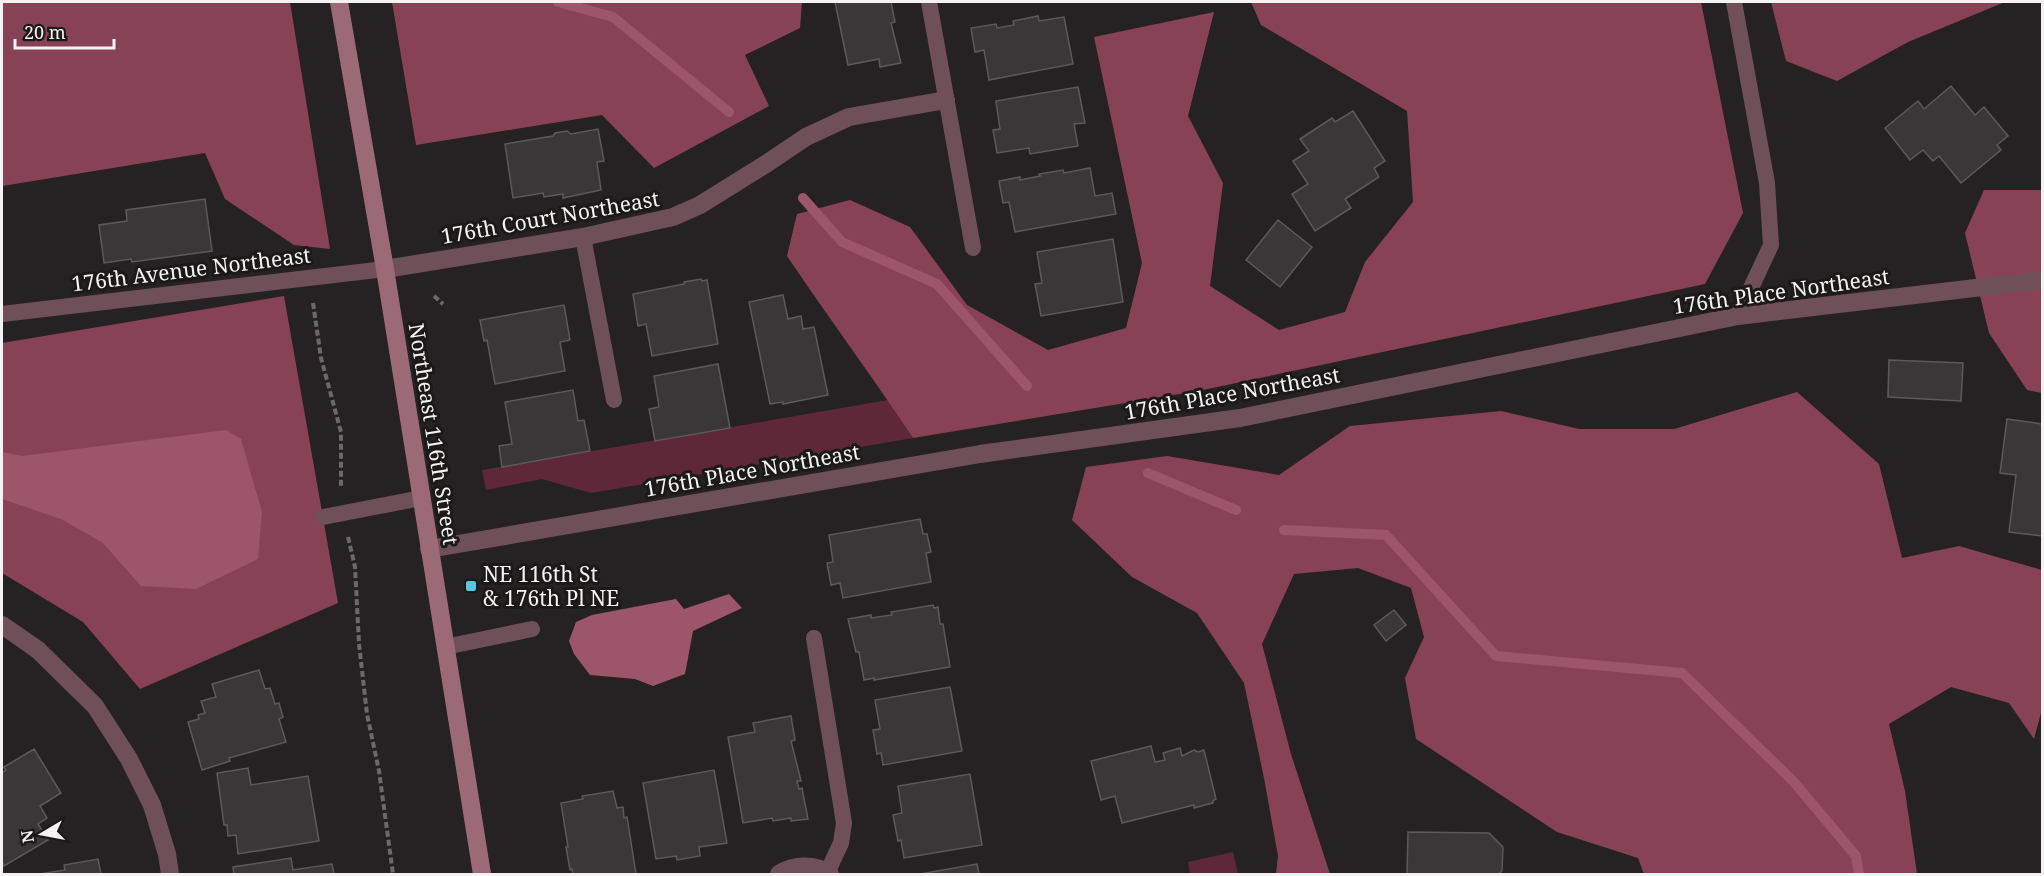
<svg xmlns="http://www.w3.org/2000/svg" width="2044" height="876" font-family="'Noto Serif',serif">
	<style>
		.green { fill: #5e2838 }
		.forest { fill: #884256 }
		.water { fill: #9d5569 }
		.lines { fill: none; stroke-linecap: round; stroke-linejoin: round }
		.stream { stroke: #9d5569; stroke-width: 10 }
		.building { fill: #3b3738; stroke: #5d595a; stroke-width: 1.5 }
		.path { stroke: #6c6969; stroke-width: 4; stroke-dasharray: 6 3; stroke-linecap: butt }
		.lane { stroke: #705058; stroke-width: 16 }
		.street { stroke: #705058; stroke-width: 18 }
		.secondary { stroke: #9c6976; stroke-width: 18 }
		.poi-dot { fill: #56c9e1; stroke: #1c1919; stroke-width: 2 }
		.labels { text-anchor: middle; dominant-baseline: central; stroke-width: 6; stroke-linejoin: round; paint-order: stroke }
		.street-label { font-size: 21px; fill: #f4f2f2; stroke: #1c1919 }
		.poi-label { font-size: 21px; fill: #f4f2f2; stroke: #1c1919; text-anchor: start }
	</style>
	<rect width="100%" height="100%" fill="#262223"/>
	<!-- green -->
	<g class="green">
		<path d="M 888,400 L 913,438 L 591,493 L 542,479 L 486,490 L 482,470 Z"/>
		<path d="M 1233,852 L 1238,874 L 1190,874 L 1188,862 Z"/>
	</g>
	<!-- forest -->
	<g class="forest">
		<path d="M 2,2 L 290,2 L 330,249 L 294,245 L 225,199 L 205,153 L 2,186 Z"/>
		<path d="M 392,2 L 802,2 L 800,28 L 745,55 L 769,106 L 654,168 L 602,115 L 416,145 Z"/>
		<path d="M 1251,2 L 1701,2 L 1743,213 L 1705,284 L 1198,391 L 913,438 C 872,376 828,317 787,256 L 797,214 L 850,200 L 910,227 L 967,305 L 1048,350 L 1126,328 L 1142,263 L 1094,37 L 1214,12 L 1188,116 L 1223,183 L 1210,286 L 1279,330 L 1345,312 L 1365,262 L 1413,202 L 1407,111 L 1261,25 Z"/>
		<path d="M 1771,2 L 2005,2 L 1908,42 L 1837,81 L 1786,61 Z"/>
		<path d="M 1984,190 L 2042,190 L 2042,393 L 2027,390 L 1989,333 L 1965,233 Z"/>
		<path d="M 284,296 L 338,603 L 140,689 L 83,622 L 2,573 L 2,343 Z"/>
		<path d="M 1797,392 L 1879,464 L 1902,558 L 1959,546 L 2042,570 L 2042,709 L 2034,739 L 2009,703 L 1951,687 L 1889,724 L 1905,791 L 1917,874 L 1644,874 L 1638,858 L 1557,832 L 1416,739 L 1405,678 L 1424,637 L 1411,588 L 1358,568 L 1294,574 L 1262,644 L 1291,754 L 1330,874 L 1276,874 L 1278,856 L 1264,778 L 1244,683 L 1197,613 L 1132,577 L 1072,520 L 1086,467 L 1167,456 L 1279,475 L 1350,426 L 1501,411 L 1579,429 L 1674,429 Z"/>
	</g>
	<!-- water -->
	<g class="water">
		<path d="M 226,430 L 241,439 L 262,512 L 258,559 L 196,589 L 141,586 L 103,543 L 61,519 L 2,499 L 2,452 L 22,456 Z"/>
		<path d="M 729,594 L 742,608 L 693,631 L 685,674 L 653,686 L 635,679 L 590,675 L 574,654 L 569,641 L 576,622 L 592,615 L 676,599 L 684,609 Z"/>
	</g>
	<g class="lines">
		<!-- stream -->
		<g class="stream">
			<path d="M 558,2 L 613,17 L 729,112"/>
			<path d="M 803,198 L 842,242 L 937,284 L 1027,386"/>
			<path d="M 1148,473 L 1236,510"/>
			<path d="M 1284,530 L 1386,535 L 1496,656 L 1682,673 L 1793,781 L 1856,856 L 1859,874"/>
		</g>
	</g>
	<!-- building -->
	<g class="building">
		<path d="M 835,2 L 891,2 L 895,22 L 891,23 L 901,63 L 880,67 L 879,59 L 848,65 Z"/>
		<path d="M 1038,16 L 1039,21 L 1064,17 L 1073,64 L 989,80 L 984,50 L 975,52 L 971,28 L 996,24 L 997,28 L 1014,25 L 1013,21 Z"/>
		<path d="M 1951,86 L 1975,115 L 1984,107 L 2008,136 L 1997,145 L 2001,150 L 1961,183 L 1939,156 L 1933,161 L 1923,150 L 1910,160 L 1885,128 L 1918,101 L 1924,109 Z"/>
		<path d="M 1078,87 L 1085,123 L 1074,124 L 1078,146 L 1030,154 L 1029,148 L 997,153 L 993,130 L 1000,129 L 996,101 Z"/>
		<path d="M 1353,111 L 1385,161 L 1374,168 L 1379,177 L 1345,199 L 1351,208 L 1315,231 L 1292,194 L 1308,184 L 1293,161 L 1309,151 L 1300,139 L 1332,118 L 1335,122 Z"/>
		<path d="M 598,129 L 604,161 L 597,162 L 601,190 L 563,198 L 563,194 L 544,197 L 543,193 L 513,198 L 505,144 L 553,136 L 555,133 L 567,131 L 571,134 Z"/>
		<path d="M 1090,168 L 1095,196 L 1112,193 L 1116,214 L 1015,232 L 1009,202 L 1003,203 L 999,181 L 1020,177 L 1020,180 L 1040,176 L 1039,174 L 1063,170 L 1064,173 Z"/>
		<path d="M 205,199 L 212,251 L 132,262 L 131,259 L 104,263 L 99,225 L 127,221 L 126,210 Z"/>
		<path d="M 1278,220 L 1312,247 L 1280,287 L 1246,260 Z"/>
		<path d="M 1113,239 L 1123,302 L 1041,316 L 1035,284 L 1042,283 L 1037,252 Z"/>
		<path d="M 701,279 L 702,281 L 707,280 L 718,344 L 652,356 L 646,324 L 638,326 L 633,294 L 684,284 L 684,282 Z"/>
		<path d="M 783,295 L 788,319 L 801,316 L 803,329 L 814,327 L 828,395 L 783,404 L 783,402 L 770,404 L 749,302 Z"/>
		<path d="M 564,305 L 570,340 L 560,342 L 565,371 L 495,384 L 487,340 L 484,341 L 480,320 Z"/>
		<path d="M 1889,360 L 1963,363 L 1961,401 L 1888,397 Z"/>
		<path d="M 718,364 L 730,428 L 655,441 L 649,409 L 659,407 L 654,376 Z"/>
		<path d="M 573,390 L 578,421 L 584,420 L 590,451 L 502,467 L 499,446 L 512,444 L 505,402 Z"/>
		<path d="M 2007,419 L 2042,424 L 2042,536 L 2009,532 L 2016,475 L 2000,473 Z"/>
		<path d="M 920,519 L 923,534 L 927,534 L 931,552 L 926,553 L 931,582 L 843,598 L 840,583 L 831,585 L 827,563 L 833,562 L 829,535 Z"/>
		<path d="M 933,605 L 934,608 L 938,607 L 940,624 L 943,624 L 950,667 L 874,680 L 874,678 L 864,680 L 859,652 L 856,652 L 848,619 L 871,615 L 871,618 L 892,615 L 891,612 Z"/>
		<path d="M 1394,610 L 1406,625 L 1386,641 L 1374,625 Z"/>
		<path d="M 259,670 L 265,689 L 270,688 L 275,704 L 279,703 L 283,717 L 279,719 L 286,742 L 229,758 L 230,761 L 202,770 L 188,722 L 199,719 L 198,715 L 205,713 L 201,701 L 216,697 L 212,684 Z"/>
		<path d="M 950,687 L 962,751 L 883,765 L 881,753 L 877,754 L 873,730 L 880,729 L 875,700 Z"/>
		<path d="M 791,716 L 795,740 L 791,741 L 801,781 L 797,781 L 799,789 L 802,788 L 808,819 L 791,821 L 791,818 L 773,821 L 772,818 L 743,823 L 728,737 L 755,732 L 753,723 Z"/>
		<path d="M 1151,746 L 1155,762 L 1165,760 L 1163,753 L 1180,748 L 1182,756 L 1194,750 L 1198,752 L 1204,750 L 1216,799 L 1213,801 L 1213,803 L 1194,808 L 1194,805 L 1122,823 L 1115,796 L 1101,800 L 1091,761 Z"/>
		<path d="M 34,749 L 61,793 L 40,806 L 47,818 L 38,824 L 48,840 L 4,866 L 2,861 L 2,773 L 6,770 L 4,767 Z"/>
		<path d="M 248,768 L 251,785 L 308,776 L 319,841 L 238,854 L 236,835 L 228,836 L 227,825 L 224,825 L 217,773 Z"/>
		<path d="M 714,770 L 727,843 L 699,847 L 700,856 L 677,860 L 676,856 L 656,859 L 643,783 Z"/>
		<path d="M 970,774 L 982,845 L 904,858 L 901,840 L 898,841 L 893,815 L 902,813 L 898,786 Z"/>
		<path d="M 613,791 L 617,808 L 623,807 L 624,818 L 627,817 L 636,874 L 573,874 L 572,869 L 570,870 L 566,847 L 568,847 L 561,803 L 583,799 L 582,796 Z"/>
		<path d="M 1408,832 L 1489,833 L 1503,847 L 1502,871 L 1499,874 L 1407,874 Z"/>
		<path d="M 291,858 L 293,870 L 332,864 L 334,874 L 234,874 L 233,867 Z"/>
		<path d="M 98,859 L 101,874 L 40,874 L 65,870 L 64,865 Z"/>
		<path d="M 977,864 L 979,874 L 920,874 Z"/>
	</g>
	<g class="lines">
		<!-- path -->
		<g class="path">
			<path d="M 434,296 L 443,304"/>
			<path d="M 313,303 L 321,358 L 341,432 L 341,488"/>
			<path d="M 348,537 L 355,567 L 359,644 L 367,714 L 379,771 L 393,874"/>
		</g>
		<!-- lane -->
		<g class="lane">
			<path d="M 929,2 L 973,248"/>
			<path d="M 1734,2 L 1767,183 L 1771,245 L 1738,316"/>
			<path d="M 583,237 L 614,400"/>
			<path d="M 2,314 L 385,269"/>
			<path d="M 323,517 L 421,498"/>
			<path d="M 814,638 L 844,823 L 841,843 L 827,873"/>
			<path d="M 445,647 L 532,629"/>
		</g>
		<!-- street -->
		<g class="street">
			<path d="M 385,269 L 583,237 L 673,217 L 700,205 L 766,164 L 806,137 L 849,117 L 946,100"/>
			<path d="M 429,549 L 980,454 L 1240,418 L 1738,316 L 2042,280"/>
			<path d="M 2,625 L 38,650 L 95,706 L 129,759 L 152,805 L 167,854 L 170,874"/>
			<path d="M 779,874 C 794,864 815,864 830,874"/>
		</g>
		<!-- secondary -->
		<path class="secondary" d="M 339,2 L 385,269 L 482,874"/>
	</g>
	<!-- markers -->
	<rect class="poi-dot" x="465" y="580" width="12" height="12" rx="3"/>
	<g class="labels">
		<!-- street labels -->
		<g class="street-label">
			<text transform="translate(550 217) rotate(-10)">176th Court Northeast</text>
			<text transform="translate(191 269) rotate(-7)">176th Avenue Northeast</text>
			<text transform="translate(1781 291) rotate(-8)">176th Place Northeast</text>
			<text transform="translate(1232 393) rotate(-10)">176th Place Northeast</text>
			<text transform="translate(434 434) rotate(81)">Northeast 116th Street</text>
			<text transform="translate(752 470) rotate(-10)">176th Place Northeast</text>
		</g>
		<!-- poi labels -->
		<g class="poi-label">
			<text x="483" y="574">NE 116th St<tspan x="483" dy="24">&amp; 176th Pl NE</tspan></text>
		</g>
	</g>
	<!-- border -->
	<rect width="2044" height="876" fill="none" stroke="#f4f2f2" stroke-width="6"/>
	<!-- north arrow -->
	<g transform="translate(42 834) rotate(260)" stroke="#1c1919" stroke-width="4.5" paint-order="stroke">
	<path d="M0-4.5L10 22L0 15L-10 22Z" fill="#f4f2f2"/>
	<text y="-9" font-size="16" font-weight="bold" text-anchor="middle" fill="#f4f2f2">N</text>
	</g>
	<!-- scale -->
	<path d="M15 39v9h99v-9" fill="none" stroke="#f4f2f2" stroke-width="3"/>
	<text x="24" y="39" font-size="18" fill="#f4f2f2" stroke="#1c1919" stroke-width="4.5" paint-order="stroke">20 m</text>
</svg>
